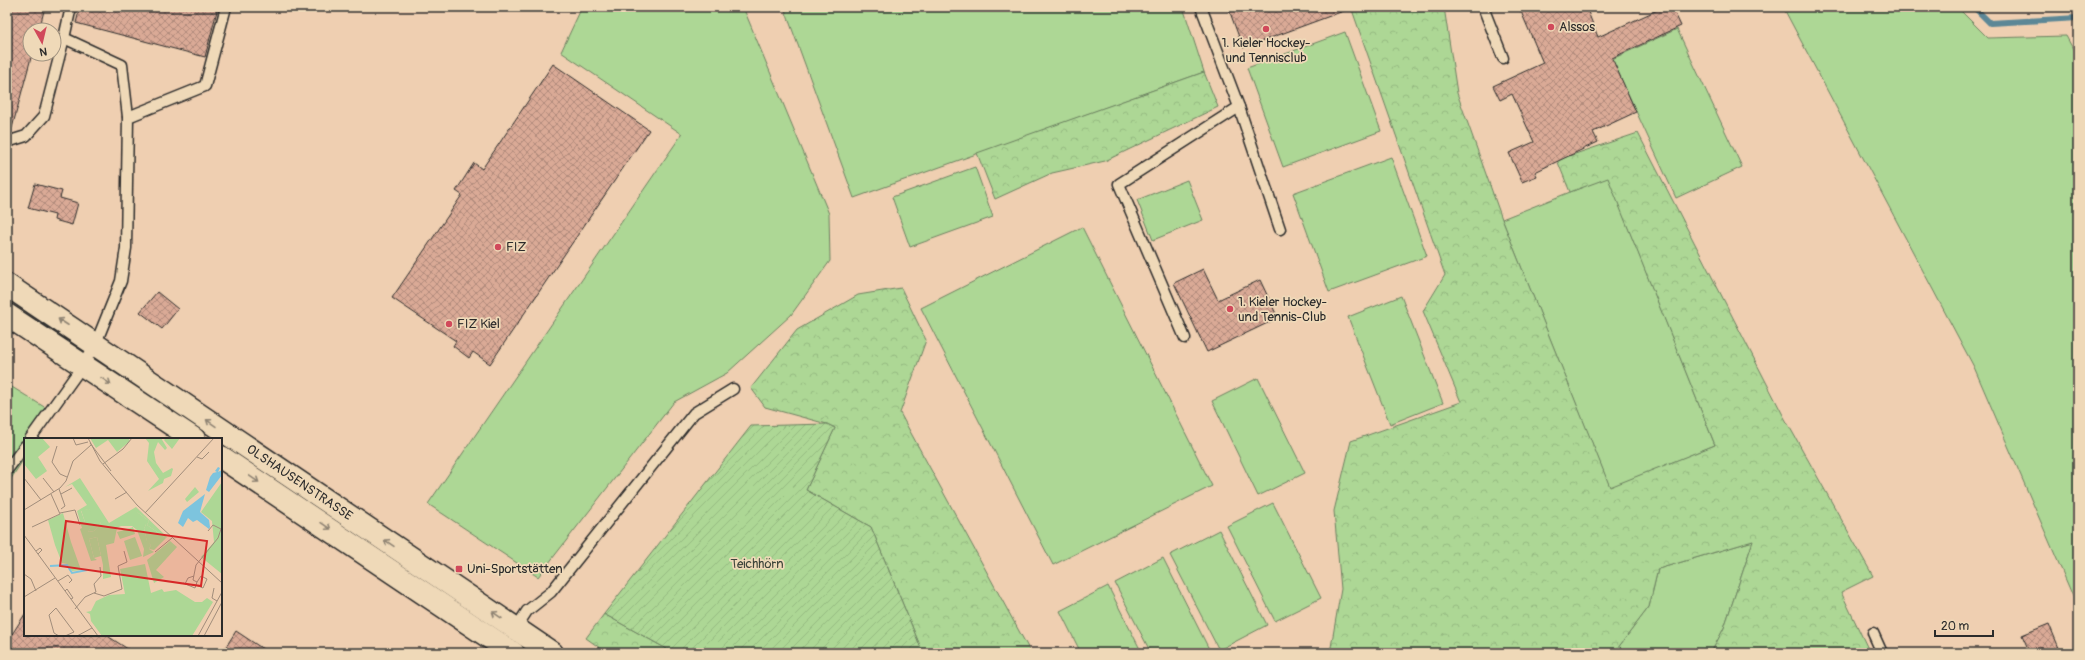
<svg xmlns="http://www.w3.org/2000/svg" width="2085" height="660" font-family="Pangolin,sans-serif">
	<style>
		.green { fill: #add795; stroke: #6c8160 }
		.forest { fill: url(#forest-crowns); stroke: #6c8160 }
		.garden { fill: url(#garden-furrows); stroke: #6c8160 }
		.lines { fill: none; stroke-linecap: round; stroke-linejoin: round }
		.stream { stroke: #5c8796; stroke-width: 6 }
		.building { fill: url(#building-cross-hatch); stroke: #2b2b2b }
		.service-casing { stroke: #2b2b2b; stroke-width: 13 }
		.tertiary-casing { stroke: #2b2b2b; stroke-width: 25 }
		.service { stroke: #efd9b8; stroke-width: 10 }
		.tertiary { stroke: #efd9b8; stroke-width: 22 }
		.oneway { stroke: #8d8272 }
		.poi-dot { fill: #d1495b; stroke: #efd9b8; stroke-width: 1.5 }
		.labels { text-anchor: middle; dominant-baseline: central; stroke-width: 3.5; stroke-linejoin: round; paint-order: stroke }
		.poi-label { font-size: 13px; fill: #2b2b2b; stroke: #efd9b8; text-anchor: start }
		.street-label { font-size: 13px; fill: #2b2b2b; stroke: #efd9b8 }
		.park-label { font-size: 13px; fill: #3e453b; stroke: #efd9b8 }
		.inset-river { fill: none; stroke: #7dc4de; stroke-width: 2 }
		.inset-road { fill: none; stroke: #a18d7b; stroke-width: 1 }
		.view { fill: #d62828; fill-opacity: 0.15; stroke: #d62828; stroke-width: 2 }
		.inset-edge { fill: none; stroke: #2b2b2b; stroke-width: 2 }
	</style>
	<defs>
		<pattern id="forest-crowns" width="20" height="18" patternUnits="userSpaceOnUse"><rect width="20" height="18" fill="#add795"/><path d="M2 6a3 3 0 1 1 6 0M12 15a3 3 0 1 1 6 0" fill="none" stroke="#95b981"/></pattern>
		<pattern id="garden-furrows" width="10" height="10" patternUnits="userSpaceOnUse"><rect width="10" height="10" fill="#add795"/><path d="M-1 1l2-2M0 10L10 0M9 11l2-2" fill="none" stroke="#95b981"/></pattern>
		<pattern id="building-cross-hatch" width="8" height="8" patternUnits="userSpaceOnUse"><rect width="8" height="8" fill="#daaa96"/><path d="M0 0l8 8M0 8l8-8" fill="none" stroke="#b18b7b"/></pattern>
	</defs>
	<rect width="100%" height="100%" fill="#efcfb1"/>
	<filter id="ink" filterUnits="userSpaceOnUse"><feTurbulence type="fractalNoise" baseFrequency=".025" numOctaves="2"/><feDisplacementMap in="SourceGraphic" scale="8" xChannelSelector="R" yChannelSelector="G"/><feConvolveMatrix kernelMatrix="1 2 1 2 8 2 1 2 1" color-interpolation-filters="sRGB"/></filter>
	<g filter="url(#ink)">
		<!-- green -->
		<g class="green">
			<path d="M 582,7 L 743,7 L 829,214 L 830,261 L 791,315 L 727,373 L 674,402 L 538,577 L 428,504 L 682,134 L 561,52 Z"/>
			<path d="M 784,7 L 1183,7 L 1204,72 L 854,198 Z"/>
			<path d="M 1783,7 L 1957,7 L 1988,38 L 2066,36 L 2078,58 L 2078,608 L 1974,367 Z"/>
			<path d="M 1677,29 L 1742,167 L 1676,198 L 1612,59 Z"/>
			<path d="M 1345,32 L 1381,131 L 1283,167 L 1247,68 Z"/>
			<path d="M 1391,157 L 1427,256 L 1329,292 L 1293,193 Z"/>
			<path d="M 975,167 L 993,217 L 910,247 L 892,197 Z"/>
			<path d="M 1608,177 L 1715,445 L 1610,488 L 1502,219 Z"/>
			<path d="M 1187,180 L 1203,220 L 1153,240 L 1137,200 Z"/>
			<path d="M 1082,227 L 1212,486 L 1053,565 L 921,308 Z"/>
			<path d="M 1401,296 L 1443,403 L 1390,424 L 1348,317 Z"/>
			<path d="M 1258,378 L 1305,473 L 1258,496 L 1212,401 Z"/>
			<path d="M 7,384 L 54,413 L 37,439 L 25,439 L 25,457 L 7,485 Z"/>
			<path d="M 1273,503 L 1321,598 L 1275,621 L 1227,526 Z"/>
			<path d="M 1219,530 L 1267,625 L 1219,650 L 1170,555 Z"/>
			<path d="M 1753,541 L 1724,628 L 1711,653 L 1614,653 L 1649,607 L 1658,569 Z"/>
			<path d="M 1163,558 L 1211,653 L 1151,653 L 1115,583 Z"/>
			<path d="M 1108,586 L 1142,653 L 1081,653 L 1060,611 Z"/>
		</g>
		<!-- forest -->
		<g class="forest">
			<path d="M 1351,7 L 1444,7 L 1457,93 L 1502,219 L 1610,487 L 1715,445 L 1608,178 L 1570,192 L 1557,160 L 1638,133 L 1784,417 L 1873,576 L 1841,592 L 1870,653 L 1711,653 L 1724,628 L 1753,541 L 1658,569 L 1649,607 L 1614,653 L 1330,653 L 1341,589 L 1334,511 L 1351,441 L 1461,402 L 1423,311 L 1445,275 Z"/>
			<path d="M 1204,72 L 1218,107 L 1105,161 L 1052,173 L 995,199 L 977,153 Z"/>
			<path d="M 901,288 L 926,340 L 900,413 L 1031,653 L 923,653 L 871,527 L 806,490 L 835,428 L 827,424 L 765,407 L 751,388 L 797,330 L 858,295 Z"/>
			<path d="M 604,614 L 674,653 L 607,653 L 586,638 Z"/>
		</g>
		<!-- garden -->
		<path class="garden" d="M 827,424 L 835,428 L 806,490 L 871,527 L 923,653 L 674,653 L 604,614 L 751,426 Z"/>
		<g class="lines">
			<!-- stream -->
			<path class="stream" d="M 1974,7 L 1990,23 L 2078,18"/>
		</g>
		<!-- building -->
		<g class="building">
			<path d="M 7,7 L 45,7 L 39,30 L 30,30 L 30,54 L 32,54 L 12,128 L 7,127 Z"/>
			<path d="M 80,7 L 218,7 L 205,57 L 76,23 Z"/>
			<path d="M 1228,7 L 1349,7 L 1349,9 L 1243,48 Z"/>
			<path d="M 1519,7 L 1586,7 L 1598,37 L 1664,7 L 1672,7 L 1681,26 L 1612,58 L 1636,112 L 1593,132 L 1598,142 L 1535,172 L 1537,176 L 1522,182 L 1509,153 L 1534,142 L 1512,94 L 1500,100 L 1493,86 L 1543,63 Z"/>
			<path d="M 553,64 L 649,130 L 490,364 L 473,352 L 469,358 L 453,346 L 456,341 L 392,298 L 462,195 L 456,191 L 474,163 L 482,169 Z"/>
			<path d="M 35,184 L 62,191 L 60,198 L 78,203 L 72,225 L 54,220 L 55,215 L 28,208 Z"/>
			<path d="M 1203,269 L 1218,300 L 1260,280 L 1278,318 L 1207,352 L 1174,283 Z"/>
			<path d="M 157,292 L 178,309 L 162,329 L 140,312 Z"/>
			<path d="M 25,614 L 25,635 L 106,635 L 134,653 L 7,653 L 7,642 Z"/>
			<path d="M 2049,624 L 2059,648 L 2048,653 L 2030,653 L 2022,635 Z"/>
			<path d="M 236,631 L 269,653 L 222,653 Z"/>
		</g>
		<g class="lines">
			<!-- service casing -->
			<g class="service-casing">
				<g id="service">
					<path d="M 1483,7 L 1503,58"/>
					<path d="M 1239,107 L 1280,229"/>
					<path d="M 128,117 L 205,86 L 226,7"/>
					<path d="M 7,142 L 26,136 L 44,116 L 64,38"/>
					<path d="M 1185,338 L 1119,184 L 1239,107 L 1201,7"/>
					<path d="M 30,439 L 83,365 L 96,343 L 121,281 L 126,248 L 128,117 L 122,65 L 64,38 L 71,7"/>
					<path d="M 7,470 L 25,446"/>
					<path d="M 516,628 L 527,611 L 551,592 L 694,413 L 733,389"/>
					<path d="M 1873,633 L 1882,653"/>
				</g>
			</g>
			<!-- tertiary casing -->
			<g class="tertiary-casing">
				<g id="tertiary">
					<path id="s1" d="M 7,285 L 552,653"/>
					<path d="M 7,315 L 194,439"/>
					<path d="M 221,457 L 513,653"/>
				</g>
			</g>
			<!-- service -->
			<use href="#service" class="service"/>
			<!-- tertiary -->
			<use href="#tertiary" class="tertiary"/>
		</g>
		<!-- one-way arrows -->
		<defs><path id="oneway-shaft" d="M-6 0H5M1.5-3L5.5 0L1.5 3" fill="none" stroke-width="1.6" stroke-linecap="round" stroke-linejoin="round"/></defs>
		<g class="oneway">
			<use href="#oneway-shaft" transform="translate(63 322) rotate(-147)"/>
			<use href="#oneway-shaft" transform="translate(106 381) rotate(34)"/>
			<use href="#oneway-shaft" transform="translate(211 423) rotate(-145)"/>
			<use href="#oneway-shaft" transform="translate(254 479) rotate(34)"/>
			<use href="#oneway-shaft" transform="translate(326 526) rotate(34)"/>
			<use href="#oneway-shaft" transform="translate(389 543) rotate(-146)"/>
			<use href="#oneway-shaft" transform="translate(497 615) rotate(-146)"/>
		</g>
	</g>
	<!-- markers -->
	<g class="poi-dot">
		<circle cx="1551" cy="27" r="4"/>
		<circle cx="1266" cy="29" r="4"/>
		<circle cx="498" cy="247" r="4"/>
		<circle cx="1230" cy="309" r="4"/>
		<circle cx="449" cy="324" r="4"/>
		<rect x="455" y="565" width="8" height="8" rx="2"/>
	</g>
	<g class="labels">
		<!-- poi labels -->
		<g class="poi-label">
			<text x="1559" y="27">Alssos</text>
			<text x="1266" y="43" text-anchor="middle">1. Kieler Hockey-<tspan x="1266" dy="15">und Tennisclub</tspan></text>
			<text x="506" y="247">FIZ</text>
			<text x="1238" y="302">1. Kieler Hockey-<tspan x="1238" dy="15">und Tennis-Club</tspan></text>
			<text x="457" y="324">FIZ Kiel</text>
			<text x="467" y="569">Uni-Sportstätten</text>
		</g>
		<!-- street labels -->
		<g class="street-label">
			<text stroke="none"><textPath href="#s1" startOffset="353">OLSHAUSENSTRASSE</textPath></text>
		</g>
		<!-- park labels -->
		<g class="park-label">
			<text x="757" y="564">Teichhörn</text>
		</g>
	</g>
	<!-- overview -->
	<g transform="translate(24 438)">
		<rect width="198" height="198" fill="#efcfb1"/>
		<path d="M 121,0 L 137,0 L 143,10 L 141,12 L 134,4 L 130,14 L 132,25 L 139,35 L 148,30 L 149,31 L 147,38 L 140,41 L 139,45 L 124,53 L 135,41 L 123,23 L 125,5 ZM 198,44 L 198,136 L 177,119 L 190,104 L 188,83 L 177,74 ZM 171,49 L 175,54 L 163,64 L 161,61 ZM 65,71 L 77,85 L 70,93 L 64,94 L 69,84 L 61,84 L 57,72 ZM 39,75 L 47,104 L 57,132 L 48,133 L 43,126 L 38,125 L 31,107 L 24,82 ZM 109,89 L 111,96 L 96,101 L 93,94 L 97,93 L 99,98 L 97,93 ZM 73,99 L 77,118 L 70,120 L 65,101 ZM 111,99 L 118,118 L 106,122 L 100,103 ZM 146,103 L 153,109 L 132,132 L 140,139 L 130,145 L 123,122 ZM 121,126 L 127,155 L 138,151 L 140,154 L 152,152 L 171,164 L 178,164 L 183,160 L 189,164 L 168,198 L 78,198 L 67,183 L 66,176 L 62,174 L 67,173 L 72,163 L 85,157 L 101,156 L 96,131 Z" fill="#add795"/>
		<path d="M 66,0 L 104,0 L 106,3 L 93,14 L 84,2 L 72,10 ZM 56,40 L 85,85 L 112,69 L 143,99 L 142,100 L 123,87 L 125,83 L 113,74 L 122,87 L 120,90 L 123,103 L 127,107 L 125,111 L 130,114 L 119,119 L 120,111 L 113,92 L 108,88 L 97,88 L 93,90 L 90,105 L 82,107 L 87,139 L 79,141 L 79,127 L 73,99 L 65,101 L 70,120 L 73,122 L 67,123 L 56,91 L 58,90 L 53,73 L 63,67 L 48,46 L 41,49 ZM 65,71 L 68,79 L 77,85 L 70,93 L 64,94 L 70,84 L 61,84 L 57,73 Z" fill="#add795" fill-rule="evenodd"/>
		<path d="M 0,0 L 18,0 L 26,9 L 14,19 L 23,33 L 12,41 L 0,26 ZM 142,0 L 156,0 L 148,11 L 140,2 ZM 113,74 L 125,83 L 123,87 L 142,100 L 130,112 L 125,111 L 127,107 L 123,104 L 120,90 L 122,87 L 110,79 Z" fill="#add795"/>
		<path d="M 194,29 L 196,30 L 194,34 L 198,32 L 198,37 L 185,54 L 182,52 L 186,39 L 189,35 L 193,34 L 191,33 ZM 181,56 L 176,74 L 185,82 L 186,89 L 185,91 L 173,82 L 169,84 L 164,80 L 159,89 L 154,85 L 159,73 Z" fill="#7dc4de"/>
		<path class="inset-river" d="M 26,128 L 43,127 L 48,135 L 63,132"/>
		<path class="inset-road" d="M 49,0 L 52,7 L 64,4M 64,0 L 76,23 L 113,67 L 198,145M 66,5 L 87,33M 33,8 L 28,24 L 36,36 L 43,39M 173,19 L 178,21 L 185,14M 79,26 L 99,11 L 108,0M 0,40 L 17,62M 19,40 L 30,54M 35,51 L 41,68 L 37,71M 37,56 L 48,50M 91,61 L 103,54M 0,72 L 36,50 L 42,43 L 49,23 L 67,7M 36,75 L 51,72 L 56,87M 121,75 L 190,0M 8,89 L 36,76 L 27,56M 0,97 L 74,198M 12,113 L 16,110 L 18,112 L 14,116M 131,114 L 148,100M 0,136 L 7,141 L 12,153M 34,143 L 44,137 L 48,142 L 45,145M 159,145 L 171,150 L 173,144 L 169,142 L 172,127 L 194,100 L 197,91 L 189,87 L 184,93M 161,146 L 164,140 L 170,138M 172,147 L 179,150 L 183,141 L 177,138 L 173,144M 190,150 L 188,160 L 193,163M 41,153 L 43,151 L 49,160 L 47,161M 70,155 L 80,158 L 98,151 L 94,128 L 103,124 L 100,113M 0,159 L 31,140M 51,171 L 61,159 L 72,154 L 70,146 L 77,138 L 76,129M 35,198 L 30,195 L 25,177 L 32,170 L 50,194 L 41,198M 53,198 L 68,190M 174,198 L 198,154M 180,198 L 198,164"/>
		<path class="view" d="M 42,83 L 183,103 L 177,148 L 36,128 Z"/>
		<rect width="198" height="198" class="inset-edge"/>
	</g>
	<!-- margin -->
	<rect width="2085" height="660" fill="none" stroke="#efd9b8" stroke-width="24"/>
	<rect x="12" y="12" width="2061" height="636" fill="none" stroke="#2b2b2b" stroke-width="1.5" filter="url(#ink)"/>
	<!-- north arrow -->
	<g transform="translate(42 42) rotate(172)"><circle r="19" fill="#efd9b8" stroke="#a19380"/>
	<path d="M0-3L7 15L0 10L-7 15Z" fill="#d1495b"/>
	<text y="-6" font-size="11" font-weight="bold" text-anchor="middle" fill="#2b2b2b">N</text>
	</g>
	<!-- scale -->
	<path d="M1935 630v6h58v-6" fill="none" stroke="#2b2b2b" stroke-width="2"/>
	<text x="1941" y="630" font-size="12" fill="#2b2b2b" stroke="#efd9b8" stroke-width="3" paint-order="stroke">20 m</text>
</svg>
